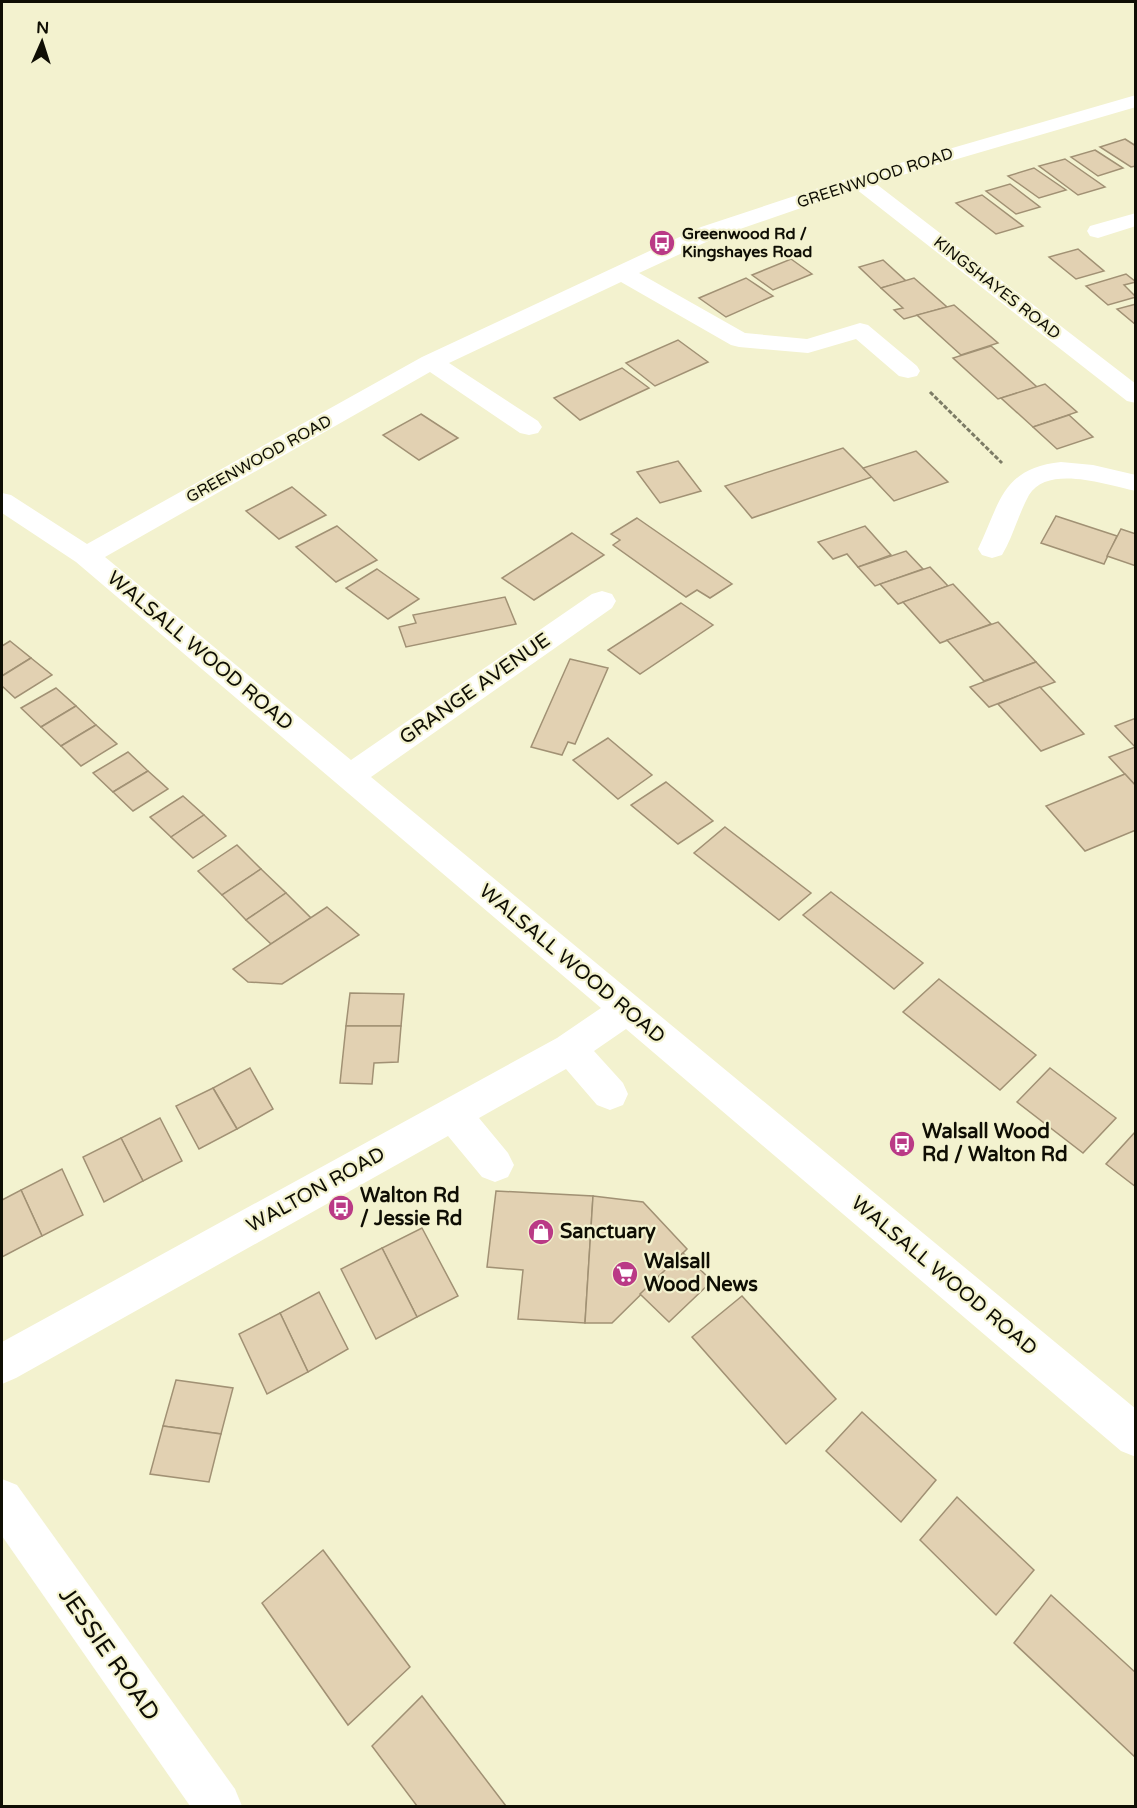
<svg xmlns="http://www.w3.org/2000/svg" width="1137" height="1808" font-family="'Varela Round',sans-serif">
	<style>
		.building { fill: #e2d1b2; stroke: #a19174; stroke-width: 1.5 }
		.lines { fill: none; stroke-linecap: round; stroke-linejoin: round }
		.path { stroke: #7d7c66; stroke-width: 3; stroke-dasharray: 4.5 2; stroke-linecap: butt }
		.minor { fill: #fff; fill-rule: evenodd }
		.labels { text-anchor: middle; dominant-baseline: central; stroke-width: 4.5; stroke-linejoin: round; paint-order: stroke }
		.far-street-label { font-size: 16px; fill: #0f0e04; stroke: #f3f2cf }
		.far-poi-label { font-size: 16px; font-weight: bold; fill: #0f0e04; stroke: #f3f2cf; text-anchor: start }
		.street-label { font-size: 20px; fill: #0f0e04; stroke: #f3f2cf }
		.poi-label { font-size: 20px; font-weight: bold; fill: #0f0e04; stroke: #f3f2cf; text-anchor: start }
		.near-street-label { font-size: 24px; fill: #0f0e04; stroke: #f3f2cf }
	</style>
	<rect width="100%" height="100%" fill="#f3f2cf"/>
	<!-- building -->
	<g class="building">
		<path d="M 1125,139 L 1136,146 L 1136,166 L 1131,167 L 1100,147 Z"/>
		<path d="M 1095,150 L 1123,168 L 1098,176 L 1071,157 Z"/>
		<path d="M 1065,159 L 1105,187 L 1078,195 L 1039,166 Z"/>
		<path d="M 1034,168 L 1066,190 L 1039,198 L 1008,176 Z"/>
		<path d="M 1010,184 L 1040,207 L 1016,214 L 986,191 Z"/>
		<path d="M 982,195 L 1023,226 L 996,234 L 956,203 Z"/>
		<path d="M 1078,249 L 1104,271 L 1076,279 L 1049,257 Z"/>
		<path d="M 791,259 L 812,274 L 773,290 L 752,275 Z"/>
		<path d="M 883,260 L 906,281 L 881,288 L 859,267 Z"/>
		<path d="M 1126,274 L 1136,282 L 1124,285 L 1136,297 L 1108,305 L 1086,286 Z"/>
		<path d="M 746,278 L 773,296 L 726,317 L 699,298 Z"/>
		<path d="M 914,278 L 947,307 L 904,319 L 894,310 L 903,308 L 881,288 Z"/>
		<path d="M 1136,304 L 1136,325 L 1117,309 Z"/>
		<path d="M 954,305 L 998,343 L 961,355 L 917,315 Z"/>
		<path d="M 678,340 L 708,362 L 655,386 L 626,363 Z"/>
		<path d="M 991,346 L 1037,387 L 998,399 L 953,358 Z"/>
		<path d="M 622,368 L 649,388 L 580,420 L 554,398 Z"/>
		<path d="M 1045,384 L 1077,412 L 1033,427 L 1001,398 Z"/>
		<path d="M 421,414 L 458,438 L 419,460 L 383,435 Z"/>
		<path d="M 1069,415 L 1093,437 L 1057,449 L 1033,427 Z"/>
		<path d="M 843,448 L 872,477 L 752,518 L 725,486 Z"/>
		<path d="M 916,451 L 948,482 L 894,501 L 863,468 Z"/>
		<path d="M 678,461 L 701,491 L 660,503 L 637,472 Z"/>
		<path d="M 292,487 L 326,515 L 279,539 L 246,511 Z"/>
		<path d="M 1056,516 L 1117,536 L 1104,564 L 1041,543 Z"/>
		<path d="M 637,518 L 732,584 L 710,598 L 697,590 L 686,597 L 613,545 L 620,540 L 611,534 Z"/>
		<path d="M 337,526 L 377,560 L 336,582 L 296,547 Z"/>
		<path d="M 865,526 L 891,555 L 858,567 L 847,554 L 833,559 L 818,542 Z"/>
		<path d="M 1121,529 L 1136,534 L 1136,566 L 1107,556 Z"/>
		<path d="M 572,533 L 604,555 L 534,600 L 502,578 Z"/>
		<path d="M 906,551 L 923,569 L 875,586 L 858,567 Z"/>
		<path d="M 930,567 L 948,586 L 898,604 L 880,584 Z"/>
		<path d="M 377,569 L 419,599 L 388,619 L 346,588 Z"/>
		<path d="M 953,584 L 991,624 L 940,643 L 903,602 Z"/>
		<path d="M 505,597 L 516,624 L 406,647 L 399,627 L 416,623 L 413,615 Z"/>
		<path d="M 681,603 L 713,625 L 640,674 L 608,650 Z"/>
		<path d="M 998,622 L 1036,662 L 984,681 L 947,640 Z"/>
		<path d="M 10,641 L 31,658 L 2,676 L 2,646 Z"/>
		<path d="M 31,658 L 52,675 L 15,698 L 2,686 L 2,676 Z"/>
		<path d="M 570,659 L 608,668 L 575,744 L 568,742 L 562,755 L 531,747 Z"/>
		<path d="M 1036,662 L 1055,682 L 989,707 L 970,687 Z"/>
		<path d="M 1040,687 L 1084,734 L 1041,751 L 998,704 Z"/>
		<path d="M 56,688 L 76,706 L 41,727 L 21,708 Z"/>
		<path d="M 76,706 L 96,725 L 61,746 L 41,727 Z"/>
		<path d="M 1136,718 L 1136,748 L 1115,726 Z"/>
		<path d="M 96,725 L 117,744 L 81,766 L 61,746 Z"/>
		<path d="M 608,738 L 652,775 L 618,799 L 573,760 Z"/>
		<path d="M 1135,747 L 1136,748 L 1136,786 L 1109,757 Z"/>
		<path d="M 128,752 L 148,771 L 113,792 L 93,773 Z"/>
		<path d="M 148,771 L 168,789 L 133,811 L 113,792 Z"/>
		<path d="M 1125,774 L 1136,786 L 1136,830 L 1085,851 L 1046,806 Z"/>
		<path d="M 666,782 L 713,821 L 678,844 L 631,805 Z"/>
		<path d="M 183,796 L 204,815 L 171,837 L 150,817 Z"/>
		<path d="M 204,815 L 226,836 L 193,858 L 171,837 Z"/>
		<path d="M 725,827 L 811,893 L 779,920 L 694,853 Z"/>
		<path d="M 237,845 L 261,869 L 222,895 L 198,871 Z"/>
		<path d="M 261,869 L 286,893 L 246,920 L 222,895 Z"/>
		<path d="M 831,892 L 923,963 L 894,989 L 803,915 Z"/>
		<path d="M 286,893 L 311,918 L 271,944 L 246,920 Z"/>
		<path d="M 327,907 L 359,935 L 282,984 L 248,982 L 233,969 Z"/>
		<path d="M 939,979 L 1036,1055 L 1000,1090 L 903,1012 Z"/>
		<path d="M 350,993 L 404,994 L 401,1026 L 346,1026 Z"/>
		<path d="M 346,1026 L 401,1026 L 398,1062 L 374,1063 L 372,1084 L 340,1083 Z"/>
		<path d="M 250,1068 L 273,1109 L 237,1129 L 213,1088 Z"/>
		<path d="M 1050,1068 L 1116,1118 L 1083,1153 L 1017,1102 Z"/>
		<path d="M 213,1088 L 237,1129 L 199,1149 L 176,1106 Z"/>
		<path d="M 160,1118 L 182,1161 L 143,1181 L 121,1138 Z"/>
		<path d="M 1136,1131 L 1136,1187 L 1106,1164 Z"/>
		<path d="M 121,1138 L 143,1181 L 104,1202 L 83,1157 Z"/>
		<path d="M 62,1169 L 83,1215 L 42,1236 L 21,1190 Z"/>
		<path d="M 21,1190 L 42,1236 L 2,1257 L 2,1200 Z"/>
		<path d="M 496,1191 L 593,1196 L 585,1323 L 518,1319 L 523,1270 L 487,1267 Z"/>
		<path d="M 593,1196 L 643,1202 L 687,1249 L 612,1323 L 585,1323 Z"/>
		<path d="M 422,1228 L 458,1296 L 417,1317 L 382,1248 Z"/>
		<path d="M 382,1248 L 417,1317 L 376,1339 L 341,1269 Z"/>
		<path d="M 683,1253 L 712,1281 L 669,1322 L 640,1294 Z"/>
		<path d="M 319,1292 L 348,1349 L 308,1372 L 280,1313 Z"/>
		<path d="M 742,1296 L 836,1399 L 786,1444 L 692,1337 Z"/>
		<path d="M 280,1313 L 308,1372 L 267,1394 L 239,1334 Z"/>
		<path d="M 176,1380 L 233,1388 L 221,1434 L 163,1426 Z"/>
		<path d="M 862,1412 L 936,1480 L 901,1522 L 826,1451 Z"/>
		<path d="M 163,1426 L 221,1434 L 209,1482 L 150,1474 Z"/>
		<path d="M 957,1497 L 1034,1570 L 996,1615 L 920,1540 Z"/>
		<path d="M 323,1550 L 410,1667 L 348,1725 L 262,1603 Z"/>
		<path d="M 1051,1595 L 1136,1673 L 1136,1758 L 1014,1643 Z"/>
		<path d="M 422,1696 L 506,1806 L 417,1806 L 372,1746 Z"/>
	</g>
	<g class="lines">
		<!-- path -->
		<path class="path" d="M 930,392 L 1002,463"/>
		<!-- minor -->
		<g class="minor">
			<path d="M 1136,95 L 1136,107 L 875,183 L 1136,384 L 1136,403 L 1127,401 L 856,189 L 717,237 L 639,273 L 745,333 L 807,339 L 860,323 L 868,325 L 917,366 L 920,371 L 917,376 L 908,378 L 899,376 L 856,339 L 808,353 L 739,347 L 731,345 L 621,282 L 449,363 L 538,421 L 542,427 L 538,433 L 529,435 L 520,433 L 430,372 L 105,557 L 351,760 L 592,594 L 602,591 L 612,594 L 616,601 L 612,608 L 371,777 L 1136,1409 L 1136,1457 L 1121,1451 L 626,1029 L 594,1051 L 623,1083 L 628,1094 L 623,1105 L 610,1110 L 597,1105 L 566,1069 L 479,1118 L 508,1153 L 514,1165 L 508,1177 L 495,1182 L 482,1177 L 448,1136 L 16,1378 L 2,1384 L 2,1342 L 557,1038 L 601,1008 L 76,562 L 2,513 L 2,493 L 11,495 L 87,544 L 422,357 L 701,227 L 852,177 Z"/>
			<path d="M 1136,213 L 1136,226 L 1098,238 L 1090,236 L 1087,231 L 1090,226 Z"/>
			<path d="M 1061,462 L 1093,465 L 1136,475 L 1136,491 C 1107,485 1048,464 1029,495 C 1018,515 1013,537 1002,555 L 992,558 L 982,555 L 978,549 C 1000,503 1002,468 1061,462 Z"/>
			<path d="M 2,1479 L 17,1485 L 235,1789 L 242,1806 L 190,1806 L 2,1536 Z"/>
		</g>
	</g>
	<!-- icons -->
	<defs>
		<g id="bus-disc" transform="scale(1.35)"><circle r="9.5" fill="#ba3a86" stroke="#f3f2cf"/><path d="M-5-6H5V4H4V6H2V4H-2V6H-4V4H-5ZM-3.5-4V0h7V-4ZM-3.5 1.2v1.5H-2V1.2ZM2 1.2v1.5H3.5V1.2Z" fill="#fff"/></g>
		<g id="shop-disc" transform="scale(1.35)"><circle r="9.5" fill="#ba3a86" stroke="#f3f2cf"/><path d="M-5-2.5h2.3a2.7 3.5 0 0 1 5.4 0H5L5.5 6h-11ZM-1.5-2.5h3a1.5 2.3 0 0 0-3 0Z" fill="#fff"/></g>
		<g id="supermarket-disc" transform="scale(1.35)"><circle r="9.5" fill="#ba3a86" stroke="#f3f2cf"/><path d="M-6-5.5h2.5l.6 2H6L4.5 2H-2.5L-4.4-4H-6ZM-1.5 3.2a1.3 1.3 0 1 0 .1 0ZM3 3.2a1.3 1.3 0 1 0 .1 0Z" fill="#fff"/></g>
	</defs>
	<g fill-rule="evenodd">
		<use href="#bus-disc" x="662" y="243"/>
		<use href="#bus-disc" x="902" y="1144"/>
		<use href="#bus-disc" x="341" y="1208"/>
		<use href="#shop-disc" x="541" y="1232"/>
		<use href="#supermarket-disc" x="625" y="1274"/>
	</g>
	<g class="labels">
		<!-- far-street labels -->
		<g class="far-street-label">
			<text transform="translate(875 178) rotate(-18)">GREENWOOD ROAD</text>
			<text transform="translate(997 288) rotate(38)">KINGSHAYES ROAD</text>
			<text transform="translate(259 459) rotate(-29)">GREENWOOD ROAD</text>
		</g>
		<!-- far-poi labels -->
		<g class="far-poi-label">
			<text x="682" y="234">Greenwood Rd /<tspan x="682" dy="18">Kingshayes Road</tspan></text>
		</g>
		<!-- street labels -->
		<g class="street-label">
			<text transform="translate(200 651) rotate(40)">WALSALL WOOD ROAD</text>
			<text transform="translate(475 689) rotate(-35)">GRANGE AVENUE</text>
			<text transform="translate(572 964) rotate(40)">WALSALL WOOD ROAD</text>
			<text transform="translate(316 1190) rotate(-29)">WALTON ROAD</text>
			<text transform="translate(944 1276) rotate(40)">WALSALL WOOD ROAD</text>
		</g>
		<!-- poi labels -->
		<g class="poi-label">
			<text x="922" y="1132">Walsall Wood<tspan x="922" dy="23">Rd / Walton Rd</tspan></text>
			<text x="360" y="1196">Walton Rd<tspan x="360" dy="23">/ Jessie Rd</tspan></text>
			<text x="560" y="1232">Sanctuary</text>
			<text x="644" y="1262">Walsall<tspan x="644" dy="23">Wood News</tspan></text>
		</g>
		<!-- near-street labels -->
		<g class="near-street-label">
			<text transform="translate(109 1654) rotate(55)">JESSIE ROAD</text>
		</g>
	</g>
	<!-- border -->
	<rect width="1137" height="1808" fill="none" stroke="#0f0e04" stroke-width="6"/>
	<!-- north arrow -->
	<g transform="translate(42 42) rotate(3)" stroke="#f3f2cf" stroke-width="4.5" paint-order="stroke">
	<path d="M0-4.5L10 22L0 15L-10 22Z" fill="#0f0e04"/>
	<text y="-9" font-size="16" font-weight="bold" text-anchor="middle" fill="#0f0e04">N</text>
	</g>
</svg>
